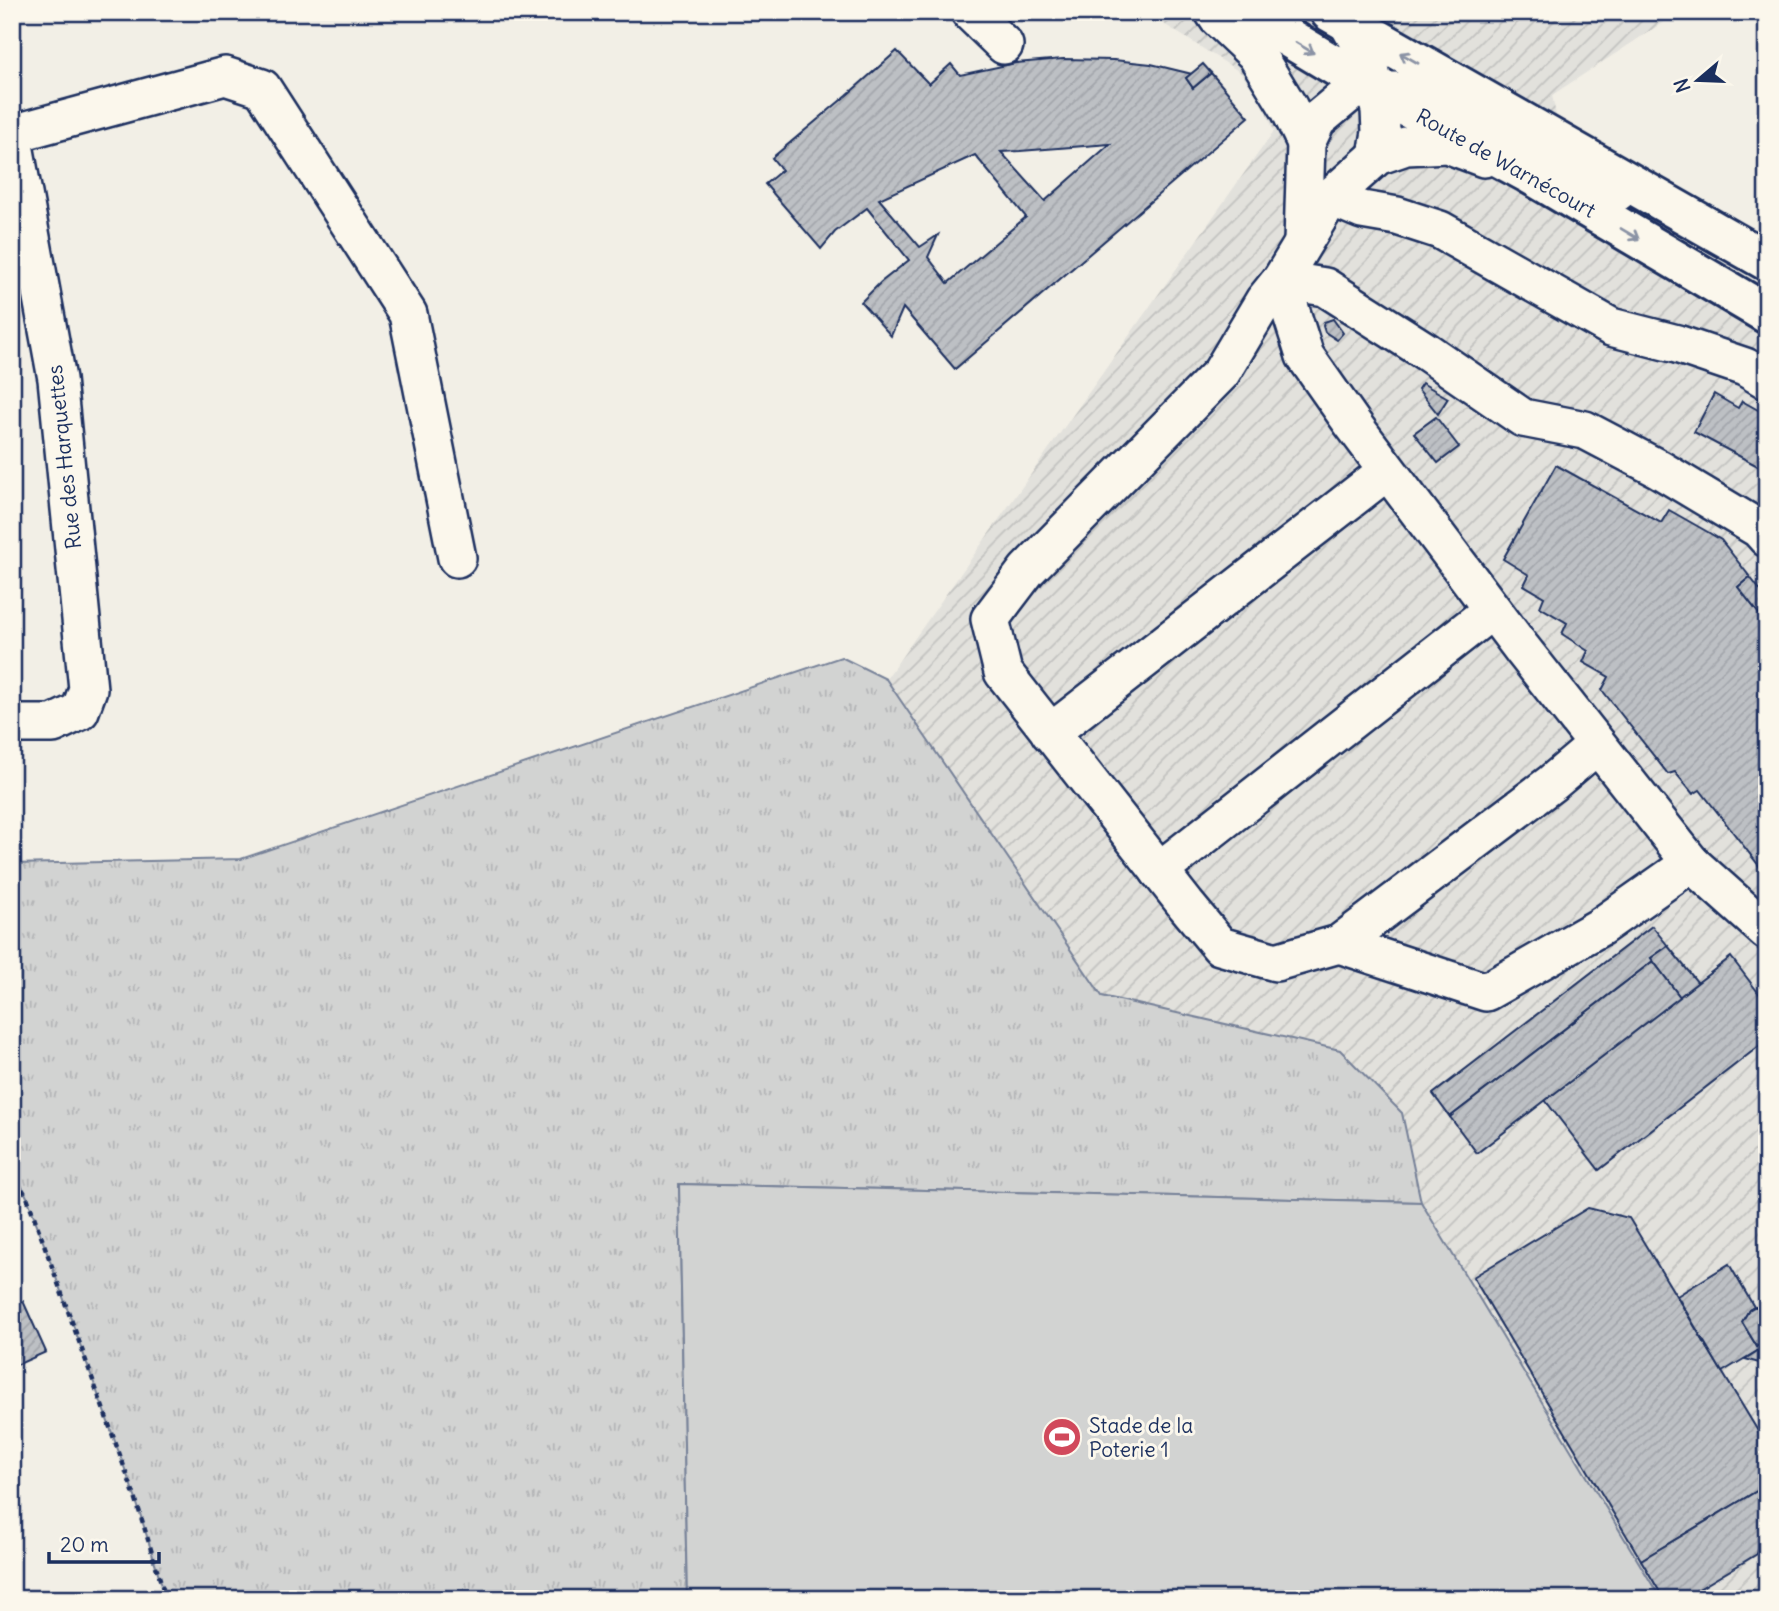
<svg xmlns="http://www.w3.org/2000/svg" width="1779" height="1611" font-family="Delius,sans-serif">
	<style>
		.industrial { fill: url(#industrial-furrows) }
		.grass { fill: url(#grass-tufts); stroke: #768198; stroke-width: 2 }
		.pitch { fill: #d2d3d2; stroke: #768198; stroke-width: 2 }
		.building { fill: url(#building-hatch); stroke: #1b2f5e; stroke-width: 2; fill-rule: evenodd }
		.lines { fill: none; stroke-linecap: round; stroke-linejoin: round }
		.minor-casing { stroke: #1b2f5e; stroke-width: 42 }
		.major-casing { stroke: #1b2f5e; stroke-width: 44 }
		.path { stroke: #1b2f5e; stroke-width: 4.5; stroke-dasharray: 5 5; stroke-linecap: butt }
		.minor { stroke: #fbf7ec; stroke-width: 37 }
		.major { stroke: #fbf7ec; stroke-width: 38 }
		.oneway { stroke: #8b93a5 }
		.labels { text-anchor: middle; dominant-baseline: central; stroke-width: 6; stroke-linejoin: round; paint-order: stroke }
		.street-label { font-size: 21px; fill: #1b2f5e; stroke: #fbf7ec }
		.poi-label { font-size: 21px; fill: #1b2f5e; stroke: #fbf7ec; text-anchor: start }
	</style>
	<defs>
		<pattern id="industrial-furrows" width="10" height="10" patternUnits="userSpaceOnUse" patternTransform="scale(1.75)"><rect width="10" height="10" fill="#e2e1dc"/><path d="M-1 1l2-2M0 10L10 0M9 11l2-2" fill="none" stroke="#c1c1bf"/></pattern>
		<pattern id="grass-tufts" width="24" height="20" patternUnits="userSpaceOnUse" patternTransform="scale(1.75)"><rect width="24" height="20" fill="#d2d3d2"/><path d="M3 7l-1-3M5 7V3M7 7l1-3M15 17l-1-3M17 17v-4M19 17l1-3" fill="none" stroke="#b4b5b7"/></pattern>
		<pattern id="building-hatch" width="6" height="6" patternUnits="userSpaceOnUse" patternTransform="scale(1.75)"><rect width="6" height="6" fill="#bdc0c4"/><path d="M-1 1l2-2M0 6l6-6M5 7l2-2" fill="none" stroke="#a2a5ab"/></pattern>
	</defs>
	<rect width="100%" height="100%" fill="#f2efe6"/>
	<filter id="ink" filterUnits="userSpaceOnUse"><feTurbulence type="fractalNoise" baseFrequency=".0143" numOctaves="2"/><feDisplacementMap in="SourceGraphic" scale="14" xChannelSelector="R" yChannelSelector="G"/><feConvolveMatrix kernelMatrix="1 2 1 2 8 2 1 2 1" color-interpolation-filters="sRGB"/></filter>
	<g filter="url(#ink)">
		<!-- industrial -->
		<path class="industrial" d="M 1145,12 L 1679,12 L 1552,95 L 1578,225 L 1767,338 L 1767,1599 L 1661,1599 L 1421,1202 L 1402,1113 L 1340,1050 L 1102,996 L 886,679 L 1274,131 L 1260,98 L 1240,72 Z"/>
		<!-- grass -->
		<path class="grass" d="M 841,657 L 886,679 L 1102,996 L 1340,1050 L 1402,1113 L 1421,1202 L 679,1184 L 687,1599 L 166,1599 L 135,1497 L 27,1197 L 12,1167 L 12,864 L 241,859 Z"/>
		<!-- pitch -->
		<path class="pitch" d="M 679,1184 L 1421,1202 L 1661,1599 L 687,1599 Z"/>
		<!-- building -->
		<g class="building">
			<path d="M 897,51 L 929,84 L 951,64 L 960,75 L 1016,63 L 1063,59 L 1114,60 L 1151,64 L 1192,74 L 1186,78 L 1193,88 L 1211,73 L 1249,117 L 955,369 L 903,308 L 891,336 L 861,302 L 881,282 L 909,260 L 867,208 L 835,232 L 821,249 L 765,184 L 782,170 L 772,158 L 847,95 ZM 1110,144 L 1045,201 L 1001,152 L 1020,151 ZM 975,155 L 1026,217 L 948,283 L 928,257 L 938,235 L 920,247 L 879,199 Z"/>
			<path d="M 1203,64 L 1211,73 L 1193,88 L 1186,78 Z"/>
			<path d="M 1333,319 L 1343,333 L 1337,340 L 1325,332 L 1323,326 L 1324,322 Z"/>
			<path d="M 1422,383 L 1448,398 L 1438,414 L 1418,389 Z"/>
			<path d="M 1714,394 L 1738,408 L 1742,401 L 1767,415 L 1767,471 L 1694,432 Z"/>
			<path d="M 1436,417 L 1459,447 L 1438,463 L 1414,433 Z"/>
			<path d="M 1556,465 L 1661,523 L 1669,510 L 1706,531 L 1721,540 L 1750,577 L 1738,587 L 1767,624 L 1767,876 L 1700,790 L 1693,794 L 1675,772 L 1668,774 L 1602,690 L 1609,677 L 1583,662 L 1588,651 L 1562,634 L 1567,623 L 1540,607 L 1544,597 L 1524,585 L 1529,575 L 1503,559 Z"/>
			<path d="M 1750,577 L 1767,599 L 1767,624 L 1738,587 Z"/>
			<path d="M 1652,926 L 1668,946 L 1651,958 L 1653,961 L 1450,1117 L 1433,1094 Z"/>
			<path d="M 1668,946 L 1698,983 L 1680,997 L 1651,958 Z"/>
			<path d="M 1731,957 L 1767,1004 L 1767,1040 L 1599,1170 L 1545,1100 Z"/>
			<path d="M 1653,961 L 1680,997 L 1477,1153 L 1450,1117 Z"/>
			<path d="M 1588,1208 L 1629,1218 L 1767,1446 L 1767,1462 L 1762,1488 L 1641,1560 L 1473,1277 Z"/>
			<path d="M 1729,1264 L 1754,1307 L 1749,1310 L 1742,1322 L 1759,1350 L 1722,1372 L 1677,1296 Z"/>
			<path d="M 23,1301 L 46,1352 L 12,1367 L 12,1306 Z"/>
			<path d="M 1754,1307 L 1767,1307 L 1767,1333 L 1759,1363 L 1745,1359 L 1759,1350 L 1742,1322 L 1749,1310 Z"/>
			<path d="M 1762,1488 L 1767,1500 L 1767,1532 L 1757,1554 L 1682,1599 L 1664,1599 L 1641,1560 Z"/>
		</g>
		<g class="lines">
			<!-- minor casing -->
			<g class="minor-casing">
				<g id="minor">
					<path d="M 970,12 L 1004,45"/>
					<path d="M 1214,12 L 1218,18 L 1256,54 L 1289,108 L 1306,143"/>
					<path d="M 1348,23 L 1367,57 L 1380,110 L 1381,132 L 1377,156"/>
					<path d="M 12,134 L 225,76 L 262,88 L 408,314 L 457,558"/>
					<path d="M 12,134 L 57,379 L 88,689 L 80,711 L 53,724 L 12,724"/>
					<path d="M 1484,158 L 1447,144 L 1406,146 L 1377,156 L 1331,197 L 1281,280 L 1264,301 L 1221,373 L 1027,570 L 990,619 L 1003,672 L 1186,905 L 1220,946 L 1276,962 L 1339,944 L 1552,783 L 1597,745"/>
					<path d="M 1331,197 L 1362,210 L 1397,216 L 1440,230 L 1611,327 L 1677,344 L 1745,367 L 1767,380"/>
					<path d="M 1303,242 L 1306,143 L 1317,120 L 1353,90 L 1434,92 L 1554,164 L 1617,192"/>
					<path d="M 1767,538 L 1759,529 L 1659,469 L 1585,430 L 1523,418 L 1427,352 L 1325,287 L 1281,280 L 1305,356 L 1352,423 L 1522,649 L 1691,863 L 1767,931"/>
					<path d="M 1050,733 L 1387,471"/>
					<path d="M 1159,871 L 1492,610"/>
					<path d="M 1339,944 L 1486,992 L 1600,927 L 1691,863"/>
				</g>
			</g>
			<!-- major casing -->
			<g class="major-casing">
				<g id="major">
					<path d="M 1246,12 L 1375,90 L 1528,173 L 1767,314"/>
					<path d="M 1330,12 L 1767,261"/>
				</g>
			</g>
			<!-- path -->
			<path class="path" d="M 12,1172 L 27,1197 L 135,1497 L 166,1599"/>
			<!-- minor -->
			<use href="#minor" class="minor"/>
			<!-- major -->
			<use href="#major" class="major"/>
		</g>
		<!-- one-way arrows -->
		<defs><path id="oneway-shaft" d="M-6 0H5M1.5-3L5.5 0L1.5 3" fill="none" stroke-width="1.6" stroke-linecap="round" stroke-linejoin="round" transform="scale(1.75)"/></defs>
		<g class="oneway">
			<use href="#oneway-shaft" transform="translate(1305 48) rotate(31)"/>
			<use href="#oneway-shaft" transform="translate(1409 58) rotate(-150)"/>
			<use href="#oneway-shaft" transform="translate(1630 234) rotate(31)"/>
		</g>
	</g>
	<!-- icons -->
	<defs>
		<g id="stadium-disc" transform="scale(2.0125)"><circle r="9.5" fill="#d1495b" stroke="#fbf7ec"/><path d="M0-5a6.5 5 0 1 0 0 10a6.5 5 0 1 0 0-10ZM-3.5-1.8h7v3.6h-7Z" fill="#fff"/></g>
	</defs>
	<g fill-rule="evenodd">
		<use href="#stadium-disc" x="1062" y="1437"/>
	</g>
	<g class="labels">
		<!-- street labels -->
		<g class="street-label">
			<text transform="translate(1506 163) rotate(29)">Route de Warnécourt</text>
			<text transform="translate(64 457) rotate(-96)">Rue des Harquettes</text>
		</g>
		<!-- poi labels -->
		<g class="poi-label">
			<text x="1089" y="1425">Stade de la<tspan x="1089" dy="24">Poterie 1</tspan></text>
		</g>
	</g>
	<!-- margin -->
	<rect width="1779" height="1611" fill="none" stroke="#fbf7ec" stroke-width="42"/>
	<rect x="21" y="21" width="1737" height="1569" fill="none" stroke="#1b2f5e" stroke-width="2.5" filter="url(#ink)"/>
	<!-- north arrow -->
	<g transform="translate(1698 80) rotate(251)" stroke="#fbf7ec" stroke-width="5" paint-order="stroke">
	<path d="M0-5L12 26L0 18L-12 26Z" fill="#1b2f5e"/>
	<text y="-10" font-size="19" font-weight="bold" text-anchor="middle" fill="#1b2f5e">N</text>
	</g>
	<!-- scale -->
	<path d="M49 1552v10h110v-10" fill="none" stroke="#1b2f5e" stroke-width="3.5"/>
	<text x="60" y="1552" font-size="21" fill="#1b2f5e" stroke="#fbf7ec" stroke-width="5" paint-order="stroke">20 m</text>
</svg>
